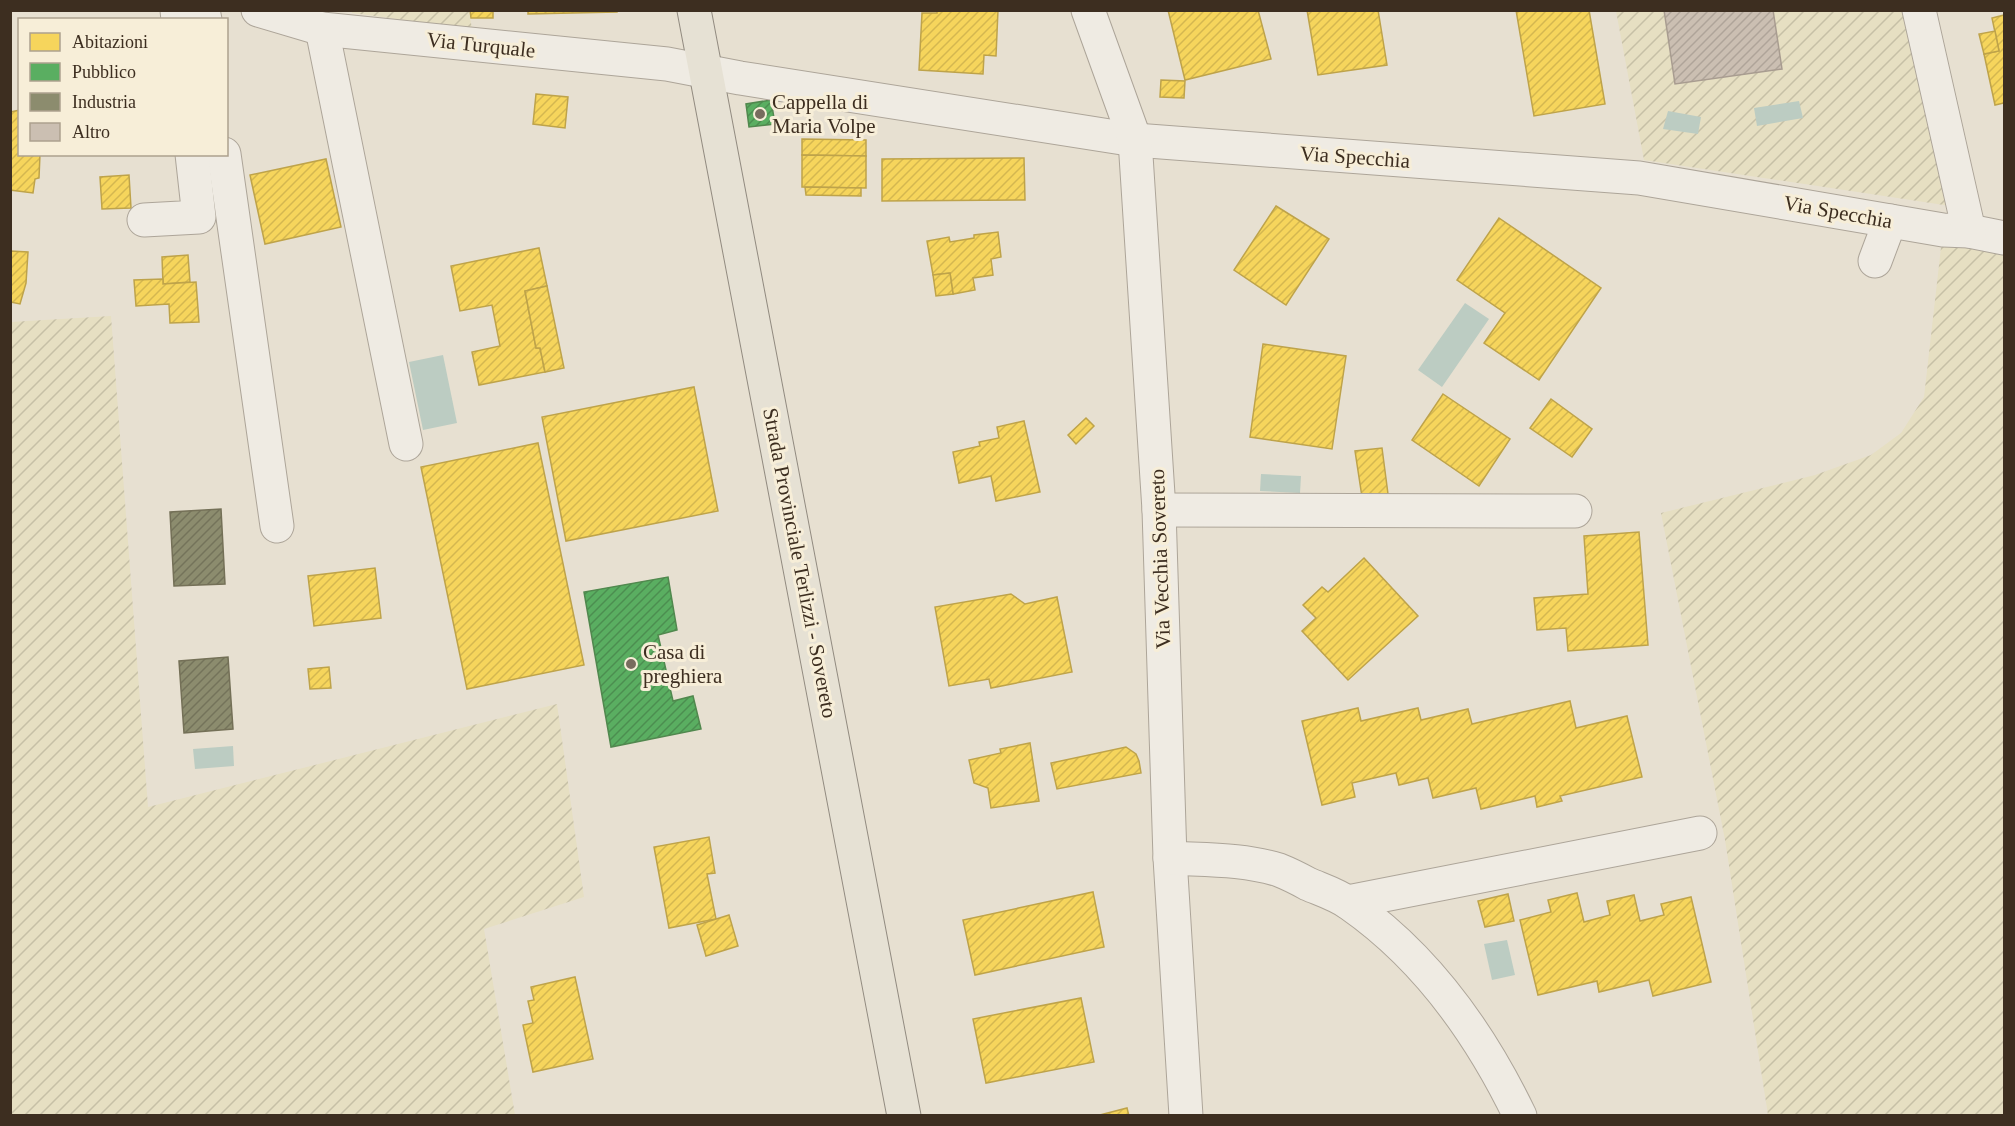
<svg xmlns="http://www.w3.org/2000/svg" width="2015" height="1126" font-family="Georgia,serif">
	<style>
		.farmland { fill: url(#farmland-furrows) }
		.water { fill: #bcccc2 }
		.homes { fill: url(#homes-hatch); stroke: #bea34a; stroke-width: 1.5 }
		.public { fill: url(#public-hatch); stroke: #51884e; stroke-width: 1.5 }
		.industry { fill: url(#industry-hatch); stroke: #747057; stroke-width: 1.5 }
		.building { fill: url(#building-hatch); stroke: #a89c90; stroke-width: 1.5 }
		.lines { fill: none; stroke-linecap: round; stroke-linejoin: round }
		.minor-casing { stroke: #ada599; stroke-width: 35 }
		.major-casing { stroke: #928b80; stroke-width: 35 }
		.minor { stroke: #efebe3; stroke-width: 33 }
		.major { stroke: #e6e1d4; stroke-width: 33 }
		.poi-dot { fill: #786c5e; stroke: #f7eed8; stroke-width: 2 }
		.labels { text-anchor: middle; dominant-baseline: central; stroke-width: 6; stroke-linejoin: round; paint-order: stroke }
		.street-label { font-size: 21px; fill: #3d2e20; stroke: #f7eed8 }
		.poi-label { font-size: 21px; fill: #3d2e20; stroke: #f7eed8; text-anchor: start }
	</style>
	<defs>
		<pattern id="farmland-furrows" width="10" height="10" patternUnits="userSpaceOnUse" patternTransform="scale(1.5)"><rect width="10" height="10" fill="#e6dfc2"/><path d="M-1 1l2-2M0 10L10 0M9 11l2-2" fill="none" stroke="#c6c0a6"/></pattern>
		<pattern id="homes-hatch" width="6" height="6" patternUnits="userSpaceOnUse" patternTransform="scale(1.5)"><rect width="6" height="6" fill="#f6d55c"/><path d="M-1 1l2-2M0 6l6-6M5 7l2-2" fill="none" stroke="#d4b750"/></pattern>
		<pattern id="public-hatch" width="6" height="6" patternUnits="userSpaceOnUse" patternTransform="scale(1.5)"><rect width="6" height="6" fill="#5aae61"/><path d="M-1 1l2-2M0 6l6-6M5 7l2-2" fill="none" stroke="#4c8e50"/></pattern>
		<pattern id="industry-hatch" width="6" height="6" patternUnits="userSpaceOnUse" patternTransform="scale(1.5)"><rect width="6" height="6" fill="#8c8c6e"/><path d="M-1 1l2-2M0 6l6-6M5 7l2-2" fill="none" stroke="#74735a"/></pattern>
		<pattern id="building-hatch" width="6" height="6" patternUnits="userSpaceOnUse" patternTransform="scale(1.5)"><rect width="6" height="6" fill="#cbbfb2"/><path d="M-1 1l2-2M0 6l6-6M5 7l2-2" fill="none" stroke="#afa499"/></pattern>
	</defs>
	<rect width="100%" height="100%" fill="#e7e0d1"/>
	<!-- farmland -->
	<g class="farmland">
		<path d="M 352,11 L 469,11 L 472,29 L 352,13 Z"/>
		<path d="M 1616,11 L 1926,11 L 1977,210 L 1644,160 Z"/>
		<path d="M 1943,230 L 2004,253 L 2004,1115 L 1768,1115 L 1725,840 L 1661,513 L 1815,475 L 1871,455 L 1901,433 L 1924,397 Z"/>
		<path d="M 111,316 L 148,807 L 557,704 L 584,897 L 484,929 L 515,1115 L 11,1115 L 11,322 Z"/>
	</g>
	<!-- water -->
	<g class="water">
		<path d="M 1799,101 L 1803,118 L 1757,126 L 1754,108 Z"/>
		<path d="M 1668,111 L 1701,117 L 1698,134 L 1663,129 Z"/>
		<path d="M 1465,303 L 1489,319 L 1442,387 L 1418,370 Z"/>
		<path d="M 443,355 L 457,423 L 423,430 L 409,362 Z"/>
		<path d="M 1261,474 L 1301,476 L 1300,493 L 1260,491 Z"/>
		<path d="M 233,746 L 234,766 L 195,769 L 193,749 Z"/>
		<path d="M 1507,940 L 1515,975 L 1492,980 L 1484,944 Z"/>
	</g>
	<!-- homes -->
	<g class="homes">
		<path d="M 470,10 L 493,10 L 493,18 L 471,18 Z"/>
		<path d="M 528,10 L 617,10 L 617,12 L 528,14 Z"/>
		<path d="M 937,10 L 998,10 L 996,56 L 984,55 L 983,74 L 919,70 L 922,13 L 937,13 Z"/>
		<path d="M 1168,10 L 1258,10 L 1271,59 L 1185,80 Z"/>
		<path d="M 1307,10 L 1378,10 L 1387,65 L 1318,75 Z"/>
		<path d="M 1516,10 L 1589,10 L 1605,104 L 1534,116 Z"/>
		<path d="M 2004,15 L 2004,103 L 1995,105 L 1984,54 L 1999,51 L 1992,18 Z"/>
		<path d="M 1995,31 L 1999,51 L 1984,54 L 1979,34 Z"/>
		<path d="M 1161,80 L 1185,81 L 1184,98 L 1160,97 Z"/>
		<path d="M 536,94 L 568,97 L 565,128 L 533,124 Z"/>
		<path d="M 20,110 L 20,154 L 40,154 L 39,178 L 35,179 L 33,193 L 10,190 L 10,112 Z"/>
		<path d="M 802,139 L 866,140 L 866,156 L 802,155 Z"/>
		<path d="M 802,155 L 866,156 L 866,188 L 802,187 Z"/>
		<path d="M 1024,158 L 1025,200 L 882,201 L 882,159 Z"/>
		<path d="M 326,159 L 341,227 L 265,244 L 250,175 Z"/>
		<path d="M 129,175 L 131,208 L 102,209 L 100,177 Z"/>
		<path d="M 805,187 L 861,188 L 861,196 L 806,195 Z"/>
		<path d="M 1276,206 L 1329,239 L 1286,305 L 1234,270 Z"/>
		<path d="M 1499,218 L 1601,288 L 1539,380 L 1484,343 L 1505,313 L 1457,280 Z"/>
		<path d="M 998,232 L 1001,257 L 991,259 L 993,275 L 973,278 L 975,290 L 953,294 L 950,273 L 933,275 L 927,241 L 949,237 L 950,242 L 974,238 L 974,235 Z"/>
		<path d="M 539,248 L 547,286 L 525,291 L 536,348 L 540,348 L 545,372 L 479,385 L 472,352 L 500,346 L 492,305 L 460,311 L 451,266 Z"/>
		<path d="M 10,251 L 28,252 L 26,283 L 20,304 L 10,302 Z"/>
		<path d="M 188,255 L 190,282 L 163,284 L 162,257 Z"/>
		<path d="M 950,273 L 953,294 L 936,296 L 933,275 Z"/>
		<path d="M 163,279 L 163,284 L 196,282 L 199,322 L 170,323 L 169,304 L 136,306 L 134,280 Z"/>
		<path d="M 547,286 L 564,368 L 545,372 L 540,348 L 536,348 L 525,291 Z"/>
		<path d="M 1263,344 L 1346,356 L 1332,449 L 1250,437 Z"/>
		<path d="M 694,387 L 718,511 L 566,541 L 542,417 Z"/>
		<path d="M 1443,394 L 1510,439 L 1479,486 L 1412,440 Z"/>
		<path d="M 1551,399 L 1592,429 L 1572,457 L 1530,428 Z"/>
		<path d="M 1086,418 L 1094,426 L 1076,444 L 1068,435 Z"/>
		<path d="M 1024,421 L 1040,492 L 996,501 L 991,476 L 959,483 L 953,452 L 980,446 L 979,442 L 999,438 L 997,427 Z"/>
		<path d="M 538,443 L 584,665 L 467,689 L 421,467 Z"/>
		<path d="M 1382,448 L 1388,494 L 1362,497 L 1355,451 Z"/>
		<path d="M 1639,532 L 1648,645 L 1568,651 L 1566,628 L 1537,630 L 1534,598 L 1588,594 L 1584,536 Z"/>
		<path d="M 1364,558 L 1418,616 L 1348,680 L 1302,631 L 1316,618 L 1303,605 L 1322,587 L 1328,592 Z"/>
		<path d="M 375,568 L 381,618 L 314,626 L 308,576 Z"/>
		<path d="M 1011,594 L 1025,604 L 1057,597 L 1072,672 L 991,688 L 989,679 L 949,686 L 935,607 Z"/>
		<path d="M 329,667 L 331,688 L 310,689 L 308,669 Z"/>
		<path d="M 1570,701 L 1576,728 L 1627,716 L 1642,777 L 1560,796 L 1562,801 L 1537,807 L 1535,796 L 1481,809 L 1476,788 L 1433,798 L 1428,778 L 1399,785 L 1396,773 L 1352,783 L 1355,797 L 1322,805 L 1302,721 L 1358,708 L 1361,721 L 1418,708 L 1421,720 L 1468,709 L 1472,724 Z"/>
		<path d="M 1030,743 L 1039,801 L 991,808 L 988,788 L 974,783 L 969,760 L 1001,753 L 1000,749 Z"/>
		<path d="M 1126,747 L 1136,754 L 1139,761 L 1141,773 L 1057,789 L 1051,763 Z"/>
		<path d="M 709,837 L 715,873 L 707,874 L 716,919 L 669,928 L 654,847 Z"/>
		<path d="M 1093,892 L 1104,947 L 975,975 L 963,920 Z"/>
		<path d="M 1577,893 L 1584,922 L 1610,915 L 1607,901 L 1634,895 L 1640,921 L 1664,915 L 1661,904 L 1691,897 L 1711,982 L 1653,996 L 1649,980 L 1599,992 L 1597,981 L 1538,995 L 1520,920 L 1551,912 L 1548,900 Z"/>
		<path d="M 1508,894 L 1514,921 L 1485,927 L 1478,901 Z"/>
		<path d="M 729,915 L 738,946 L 706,956 L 697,925 Z"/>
		<path d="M 575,977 L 593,1059 L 533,1072 L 523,1025 L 533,1023 L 528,1001 L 534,1000 L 531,987 Z"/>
		<path d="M 1081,998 L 1094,1062 L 986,1083 L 973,1019 Z"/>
		<path d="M 1127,1108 L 1129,1116 L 1096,1116 Z"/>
	</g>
	<!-- public -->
	<g class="public">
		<path d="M 771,100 L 775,124 L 749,127 L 746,104 Z"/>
		<path d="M 668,577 L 677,630 L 658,635 L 673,701 L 693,696 L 701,729 L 611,747 L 584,592 Z"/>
	</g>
	<!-- industry -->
	<g class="industry">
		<path d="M 221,509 L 225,584 L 174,586 L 170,512 Z"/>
		<path d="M 228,657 L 233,729 L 184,733 L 179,661 Z"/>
	</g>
	<!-- building -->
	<path class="building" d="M 1664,10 L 1773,10 L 1782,69 L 1675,84 Z"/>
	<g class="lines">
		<!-- minor casing -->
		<g class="minor-casing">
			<g id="minor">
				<path d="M 177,10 L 178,20"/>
				<path d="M 203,10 L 205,20"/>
				<path d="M 258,10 L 322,29 L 667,64 L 740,78 L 1135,140 L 1639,178 L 1943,230 L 1969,231 L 2004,238"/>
				<path d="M 1088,10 L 1135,140 L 1159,510 L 1170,858 L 1186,1116"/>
				<path d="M 1919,10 L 1969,231"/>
				<path d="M 322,29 L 406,444"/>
				<path d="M 224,154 L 277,526"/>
				<path d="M 144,220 L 199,217 L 192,154"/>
				<path d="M 1875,261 L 1890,221"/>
				<path d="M 1159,510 L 1575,511"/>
				<path d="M 1170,858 C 1207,860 1244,859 1279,870 C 1289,874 1299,879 1308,884 C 1322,890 1338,895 1350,904 C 1426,957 1480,1033 1520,1116"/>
				<path d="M 1348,902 L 1700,833"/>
			</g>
		</g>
		<!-- major casing -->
		<g class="major-casing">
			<path id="major" d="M 694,10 L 904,1116"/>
		</g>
		<!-- minor -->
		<use href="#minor" class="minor"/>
		<!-- major -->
		<use href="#major" class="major"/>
	</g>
	<!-- markers -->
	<g class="poi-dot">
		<circle cx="760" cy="114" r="6"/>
		<circle cx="631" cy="664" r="6"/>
	</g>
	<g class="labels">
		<!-- street labels -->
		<g class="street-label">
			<text transform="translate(481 45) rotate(6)">Via Turquale</text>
			<text transform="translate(1355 157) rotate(4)">Via Specchia</text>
			<text transform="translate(1838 212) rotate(10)">Via Specchia</text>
			<text transform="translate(1160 559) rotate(-92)">Via Vecchia Sovereto</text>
			<text transform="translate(800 563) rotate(79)">Strada Provinciale Terlizzi - Sovereto</text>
		</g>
		<!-- poi labels -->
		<g class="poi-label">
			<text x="772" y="102">Cappella di<tspan x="772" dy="24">Maria Volpe</tspan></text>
			<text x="643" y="652">Casa di<tspan x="643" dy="24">preghiera</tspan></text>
		</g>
	</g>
	<!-- border -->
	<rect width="2015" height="1126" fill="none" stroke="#3d2e20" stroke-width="24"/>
	<!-- legend -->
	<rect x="18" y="18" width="210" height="138" fill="#f7eed8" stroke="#ada18e" stroke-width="1.5"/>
	<rect x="30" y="33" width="30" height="18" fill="#f6d55c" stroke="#ada18e" stroke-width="1.5"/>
	<text x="72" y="48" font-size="18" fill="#3d2e20">Abitazioni</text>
	<rect x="30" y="63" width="30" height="18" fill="#5aae61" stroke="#ada18e" stroke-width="1.5"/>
	<text x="72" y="78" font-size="18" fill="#3d2e20">Pubblico</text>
	<rect x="30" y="93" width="30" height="18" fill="#8c8c6e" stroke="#ada18e" stroke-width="1.5"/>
	<text x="72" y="108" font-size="18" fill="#3d2e20">Industria</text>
	<rect x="30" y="123" width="30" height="18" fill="#cbbfb2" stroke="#ada18e" stroke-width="1.5"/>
	<text x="72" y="138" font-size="18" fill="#3d2e20">Altro</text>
</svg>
